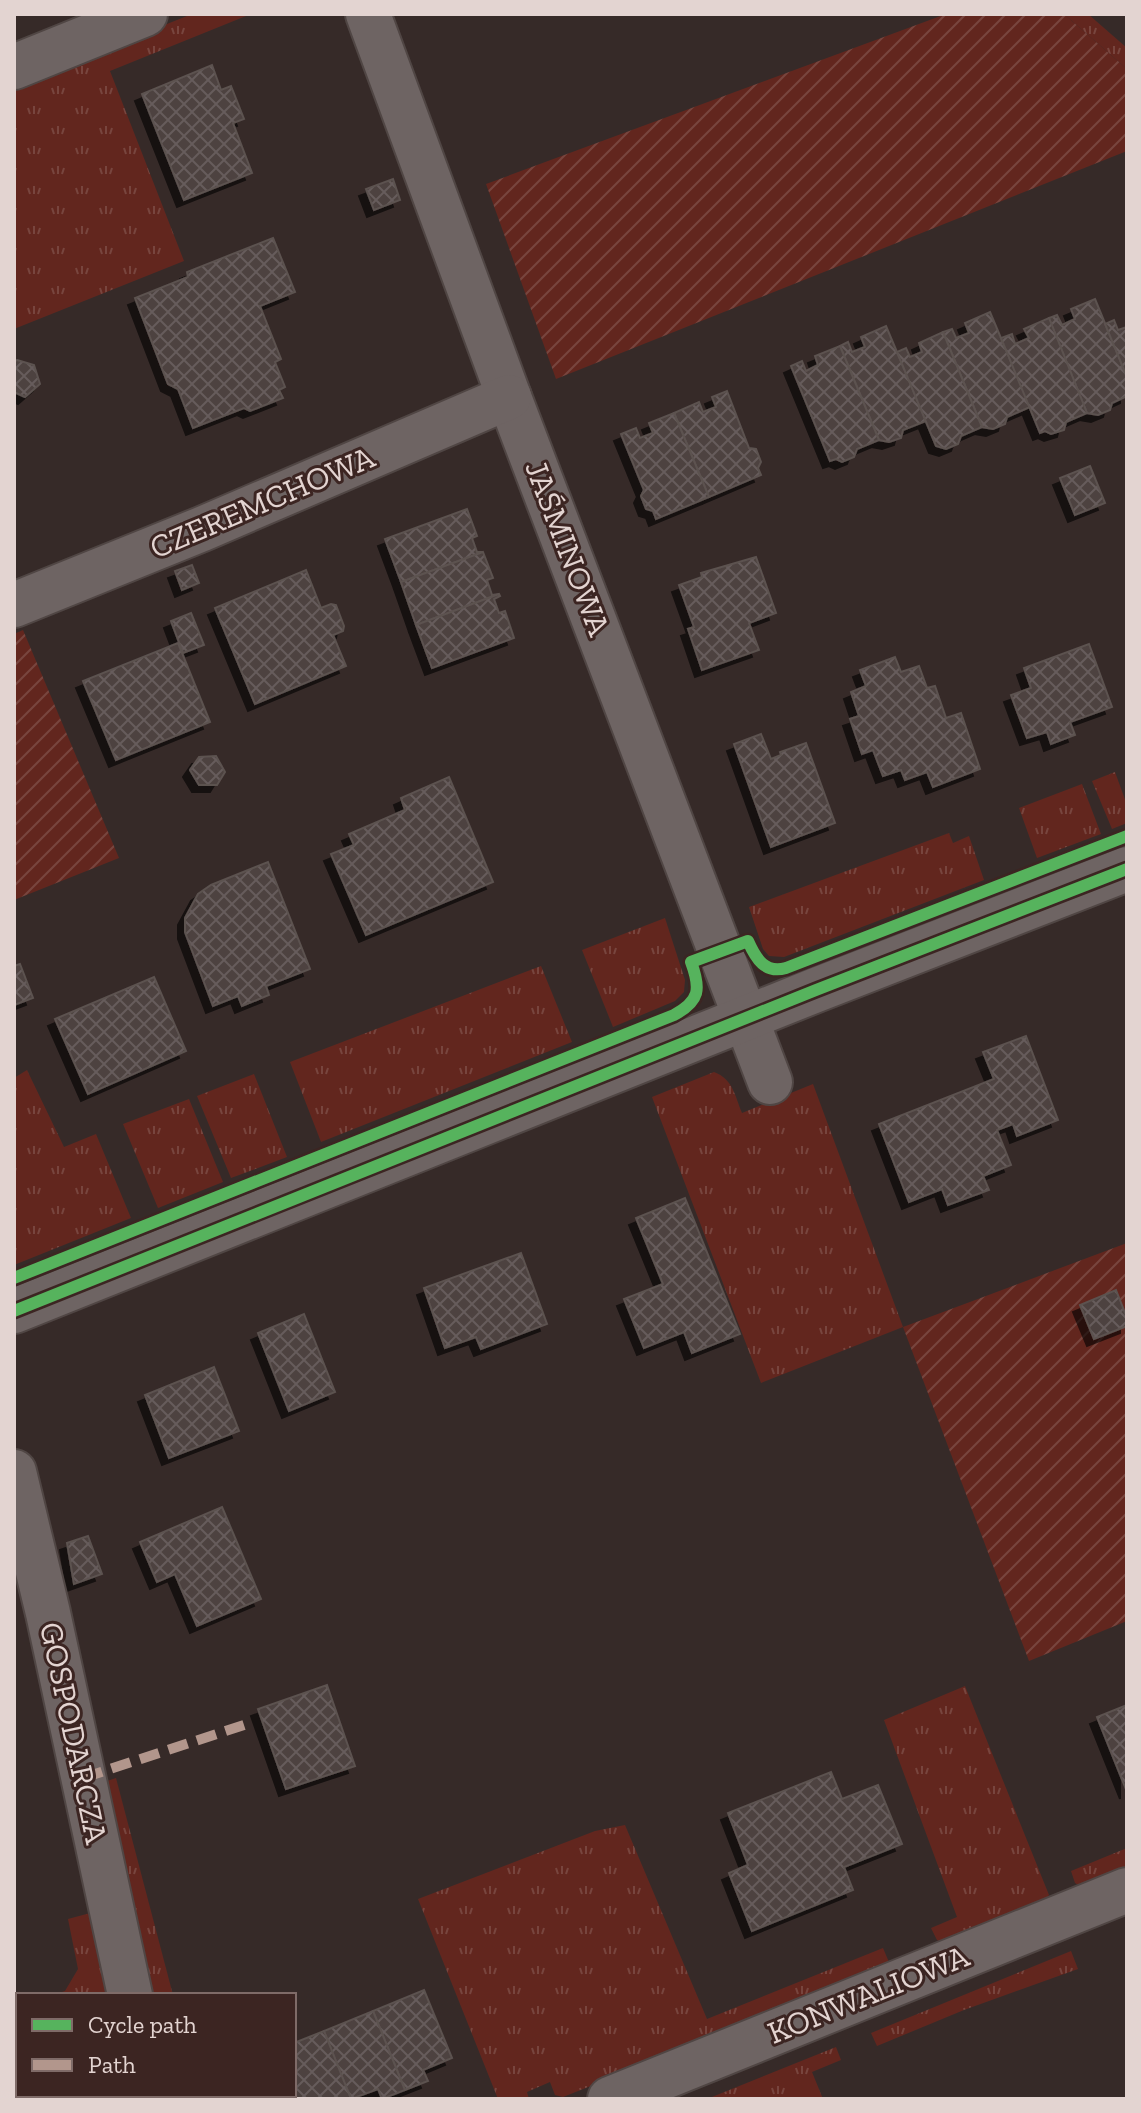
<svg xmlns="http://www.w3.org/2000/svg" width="1141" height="2113" font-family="'Zilla Slab',serif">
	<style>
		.grass { fill: url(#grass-tufts) }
		.garden { fill: url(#garden-furrows) }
		.building { fill: url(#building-cross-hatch); stroke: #5c5250; stroke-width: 2; filter: url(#shadow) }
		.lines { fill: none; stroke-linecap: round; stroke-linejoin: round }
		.minor-casing { stroke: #504644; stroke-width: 48 }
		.minor { stroke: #6e6463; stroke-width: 44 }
		.quiet { stroke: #b2968c; stroke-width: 10; stroke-dasharray: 20 10; stroke-linecap: butt }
		.cycleway-casing { stroke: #3c2522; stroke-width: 17 }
		.cycleway { stroke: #56b35d; stroke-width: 12 }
		.labels { text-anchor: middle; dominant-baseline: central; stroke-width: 6; stroke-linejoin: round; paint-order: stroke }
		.street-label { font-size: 32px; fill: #e3d4d1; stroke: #3c2522 }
	</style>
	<defs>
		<pattern id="grass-tufts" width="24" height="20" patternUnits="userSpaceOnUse" patternTransform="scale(2)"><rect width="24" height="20" fill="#62261e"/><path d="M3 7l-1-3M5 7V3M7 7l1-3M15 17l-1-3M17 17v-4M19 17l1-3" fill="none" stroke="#78453e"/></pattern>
		<pattern id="garden-furrows" width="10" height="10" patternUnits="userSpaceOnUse" patternTransform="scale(2)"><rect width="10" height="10" fill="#62261e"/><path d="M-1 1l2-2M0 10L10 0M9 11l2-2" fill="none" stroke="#78453e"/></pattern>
		<pattern id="building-cross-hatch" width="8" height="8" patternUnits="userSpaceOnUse" patternTransform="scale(2)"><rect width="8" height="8" fill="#4d4240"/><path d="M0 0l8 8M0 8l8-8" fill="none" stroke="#665c5b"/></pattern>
		<filter id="shadow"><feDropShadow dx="-7" dy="7" stdDeviation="0" flood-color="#0009"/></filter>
	</defs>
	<rect width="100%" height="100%" fill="#362a28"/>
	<!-- grass -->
	<g class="grass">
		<path d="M 192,14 L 251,14 L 110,71 L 184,261 L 14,329 L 14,85 Z"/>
		<path d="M 1064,14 L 1088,14 L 1127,48 L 1127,69 Z"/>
		<path d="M 1115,772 L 1127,805 L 1127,823 L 1112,829 L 1092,781 Z"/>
		<path d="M 1082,784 L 1101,834 L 1037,858 L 1019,808 Z"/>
		<path d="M 949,833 L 953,843 L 969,836 L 984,880 L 784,957 L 769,956 L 763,949 L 749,907 Z"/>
		<path d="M 665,918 L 685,980 L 684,992 L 675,1001 L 613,1027 L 582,950 Z"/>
		<path d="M 541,966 L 572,1042 L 321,1142 L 290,1062 Z"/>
		<path d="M 27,1070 L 64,1147 L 96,1134 L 131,1218 L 14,1265 L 14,1078 Z"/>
		<path d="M 714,1072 C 733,1079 735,1096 742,1113 L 813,1084 L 903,1327 L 761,1383 L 652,1097 Z"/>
		<path d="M 254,1074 L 287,1157 L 231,1178 L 197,1096 Z"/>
		<path d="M 189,1099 L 223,1182 L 158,1208 L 123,1124 Z"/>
		<path d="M 965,1686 L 1049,1895 L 1043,1904 L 944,1943 L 937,1940 L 931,1928 L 957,1917 L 884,1720 Z"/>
		<path d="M 116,1778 L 173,1995 L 147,1995 L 104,1782 Z"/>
		<path d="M 625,1825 L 707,2019 L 883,1948 L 891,1967 L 563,2097 L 555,2095 L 550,2082 L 527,2092 L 529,2099 L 498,2099 L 418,1899 L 595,1831 Z"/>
		<path d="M 1127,1848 L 1127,1869 L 1082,1887 L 1075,1883 L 1071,1871 Z"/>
		<path d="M 94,1912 L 111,1995 L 53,1995 L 65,1991 L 78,1969 L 68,1919 Z"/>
		<path d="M 1071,1951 L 1078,1969 L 964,2010 L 877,2046 L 871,2033 Z"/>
		<path d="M 836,2047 L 841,2060 L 812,2072 L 823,2099 L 707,2099 Z"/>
	</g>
	<!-- garden -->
	<g class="garden">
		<path d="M 946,14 L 1064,14 L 1127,69 L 1127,151 L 556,379 L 486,184 Z"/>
		<path d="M 23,630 L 119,858 L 14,900 L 14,634 Z"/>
		<path d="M 1127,1243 L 1127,1621 L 1029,1661 L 903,1327 Z"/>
	</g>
	<!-- building -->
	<g class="building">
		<path d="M 212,65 L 221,90 L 231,86 L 244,119 L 233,123 L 252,173 L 184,200 L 142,94 Z"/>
		<path d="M 393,179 L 400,200 L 374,210 L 366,189 Z"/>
		<path d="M 273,238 L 295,292 L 260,306 L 281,359 L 275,362 L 285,387 L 279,390 L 283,398 L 250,411 L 244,408 L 193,428 L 178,389 L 168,384 L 135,298 L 188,277 L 187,272 Z"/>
		<path d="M 1095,299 L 1127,377 L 1127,396 L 1112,403 L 1110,410 L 1098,415 L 1087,413 L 1049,318 L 1057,315 L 1062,325 L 1075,319 L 1071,309 Z"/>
		<path d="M 990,312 L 1030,407 L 1007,417 L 1005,424 L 993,429 L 982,427 L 943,332 L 952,329 L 956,338 L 969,333 L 965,323 Z"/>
		<path d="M 1049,318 L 1087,413 L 1066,422 L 1064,430 L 1051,434 L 1045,431 L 1040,433 L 1001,338 L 1012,334 L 1015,344 L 1029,338 L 1024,329 Z"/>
		<path d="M 1114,320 L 1118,330 L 1127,327 L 1127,377 L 1105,324 Z"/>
		<path d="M 886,326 L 926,421 L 903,430 L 901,438 L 889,442 L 879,440 L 840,346 L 848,342 L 852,352 L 865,347 L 861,337 Z"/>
		<path d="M 943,332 L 982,427 L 961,436 L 958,444 L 946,449 L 936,446 L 897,352 L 906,348 L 910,357 L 922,352 L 919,343 Z"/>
		<path d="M 840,346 L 879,440 L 857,449 L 854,457 L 842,462 L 836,459 L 830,461 L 791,366 L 802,361 L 806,371 L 818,365 L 815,356 Z"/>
		<path d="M 17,360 L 34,365 L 40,384 L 25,397 L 14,392 L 14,362 Z"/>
		<path d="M 727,391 L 749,448 L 756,449 L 761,462 L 758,468 L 761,475 L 709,497 L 674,413 L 699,402 L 703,412 L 716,407 L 712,397 Z"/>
		<path d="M 674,413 L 709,497 L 656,519 L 653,511 L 646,509 L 641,496 L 644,490 L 621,434 L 636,428 L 640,438 L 653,433 L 649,423 Z"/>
		<path d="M 1090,466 L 1105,503 L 1075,515 L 1060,478 Z"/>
		<path d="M 467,509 L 477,536 L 472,538 L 477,552 L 483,552 L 401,582 L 385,539 Z"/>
		<path d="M 483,552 L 493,578 L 487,580 L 492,595 L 499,594 L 416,625 L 401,582 Z"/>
		<path d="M 756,557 L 776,613 L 749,623 L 759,650 L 702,670 L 688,629 L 694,627 L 679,585 L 702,577 L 701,573 Z"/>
		<path d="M 192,565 L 199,583 L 182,590 L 175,571 Z"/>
		<path d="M 306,570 L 321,608 L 331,604 L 336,605 L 344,626 L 343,631 L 333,635 L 346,666 L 255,704 L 215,608 Z"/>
		<path d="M 499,594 L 500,596 L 494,599 L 499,613 L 505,611 L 514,638 L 432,668 L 416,625 Z"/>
		<path d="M 191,613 L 204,645 L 183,653 L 171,621 Z"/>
		<path d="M 178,643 L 210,722 L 116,760 L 83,681 Z"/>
		<path d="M 1089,644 L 1112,707 L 1070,722 L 1075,735 L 1051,744 L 1047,732 L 1027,738 L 1011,695 L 1031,688 L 1024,668 Z"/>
		<path d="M 895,657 L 901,672 L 919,666 L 927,688 L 935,686 L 946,718 L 961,713 L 980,769 L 933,787 L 927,772 L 905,780 L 901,770 L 883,776 L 873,750 L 862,754 L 850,719 L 859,716 L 851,692 L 866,686 L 860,670 Z"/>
		<path d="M 761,734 L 771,759 L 781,755 L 780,752 L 806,743 L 835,823 L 771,847 L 734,744 Z"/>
		<path d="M 216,756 L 225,772 L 217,785 L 199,785 L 190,770 L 199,757 Z"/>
		<path d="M 449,777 L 493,882 L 366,935 L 331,854 L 354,845 L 349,834 L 405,810 L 401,798 Z"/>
		<path d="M 268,862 L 310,969 L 266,986 L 269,995 L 242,1006 L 238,996 L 213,1006 L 185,932 L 185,918 L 198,894 L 211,885 Z"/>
		<path d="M 20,964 L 33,998 L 14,1005 L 14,966 Z"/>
		<path d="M 154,977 L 186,1051 L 88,1094 L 55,1019 Z"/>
		<path d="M 1026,1036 L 1058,1120 L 1017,1136 L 1013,1124 L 997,1130 L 1011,1165 L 983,1176 L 989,1190 L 948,1205 L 942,1189 L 909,1202 L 879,1124 L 994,1079 L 983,1052 Z"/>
		<path d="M 685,1198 L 740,1334 L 692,1353 L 684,1332 L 644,1348 L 624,1299 L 663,1284 L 636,1218 Z"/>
		<path d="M 521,1253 L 547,1324 L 481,1349 L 476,1337 L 445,1348 L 424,1288 Z"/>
		<path d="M 1116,1290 L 1127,1318 L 1127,1326 L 1094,1339 L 1080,1305 Z"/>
		<path d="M 304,1314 L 335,1392 L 289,1411 L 258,1333 Z"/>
		<path d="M 214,1367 L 239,1431 L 169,1458 L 145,1395 Z"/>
		<path d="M 222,1507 L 261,1599 L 197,1626 L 175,1574 L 157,1582 L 140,1542 Z"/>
		<path d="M 88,1536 L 102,1574 L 74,1584 L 67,1543 Z"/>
		<path d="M 327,1685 L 355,1766 L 286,1789 L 258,1709 Z"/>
		<path d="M 1127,1705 L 1127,1792 L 1097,1717 Z"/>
		<path d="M 831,1772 L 842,1799 L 878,1785 L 902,1844 L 844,1867 L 853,1890 L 752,1931 L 729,1873 L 748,1865 L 728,1813 Z"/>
		<path d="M 424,1990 L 452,2058 L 423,2070 L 428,2081 L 405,2090 L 373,2011 Z"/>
		<path d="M 373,2011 L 405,2090 L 382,2099 L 378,2089 L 351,2099 L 324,2031 Z"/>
		<path d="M 324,2031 L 351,2099 L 294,2099 L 294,2043 Z"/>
		<path d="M 234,2095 L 292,2095 L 294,2099 L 235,2099 Z"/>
	</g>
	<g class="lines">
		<!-- minor casing -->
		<g class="minor-casing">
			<g id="minor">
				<path d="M 368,14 L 509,397 L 770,1082"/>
				<path d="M 14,67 L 145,14"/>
				<path d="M 14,605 L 202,529 L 509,397"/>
				<path d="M 14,1311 L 816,990 L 1127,869"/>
				<path d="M 14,1472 L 48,1613 L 130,1995"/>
				<path d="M 14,2068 L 18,2066"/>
				<path d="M 151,2095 L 152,2099"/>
				<path d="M 610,2099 L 1127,1890"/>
			</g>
		</g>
		<!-- minor -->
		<use href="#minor" class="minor"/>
		<!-- quiet -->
		<path class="quiet" d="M 83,1778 L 244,1725"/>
		<!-- cycleway casing -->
		<g class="cycleway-casing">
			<g id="cycleway">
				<path d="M 14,1278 L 674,1015 C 700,1001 701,989 691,962 L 748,941 C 756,959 765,974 786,968 L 1127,836"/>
				<path d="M 14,1311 L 816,990 L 1127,869"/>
			</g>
		</g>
		<!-- cycleway -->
		<use href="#cycleway" class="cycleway"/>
	</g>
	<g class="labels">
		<!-- street labels -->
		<g class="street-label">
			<text transform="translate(262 502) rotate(-23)">CZEREMCHOWA</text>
			<text transform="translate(568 548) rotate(69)">JAŚMINOWA</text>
			<text transform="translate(74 1733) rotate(78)">GOSPODARCZA</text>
			<text transform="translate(868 1994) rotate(-22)">KONWALIOWA</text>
		</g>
	</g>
	<!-- border -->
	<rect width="1141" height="2113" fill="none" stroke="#e3d4d1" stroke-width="32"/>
	<!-- legend -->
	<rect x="16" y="1993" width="280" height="104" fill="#3c2522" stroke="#7f6b68" stroke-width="2"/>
	<rect x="32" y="2019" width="40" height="12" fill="#56b35d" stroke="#7f6b68" stroke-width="2"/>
	<text x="88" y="2033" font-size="24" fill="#e3d4d1">Cycle path</text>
	<rect x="32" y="2059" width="40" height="12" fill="#b2968c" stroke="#7f6b68" stroke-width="2"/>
	<text x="88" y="2073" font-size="24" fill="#e3d4d1">Path</text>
</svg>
